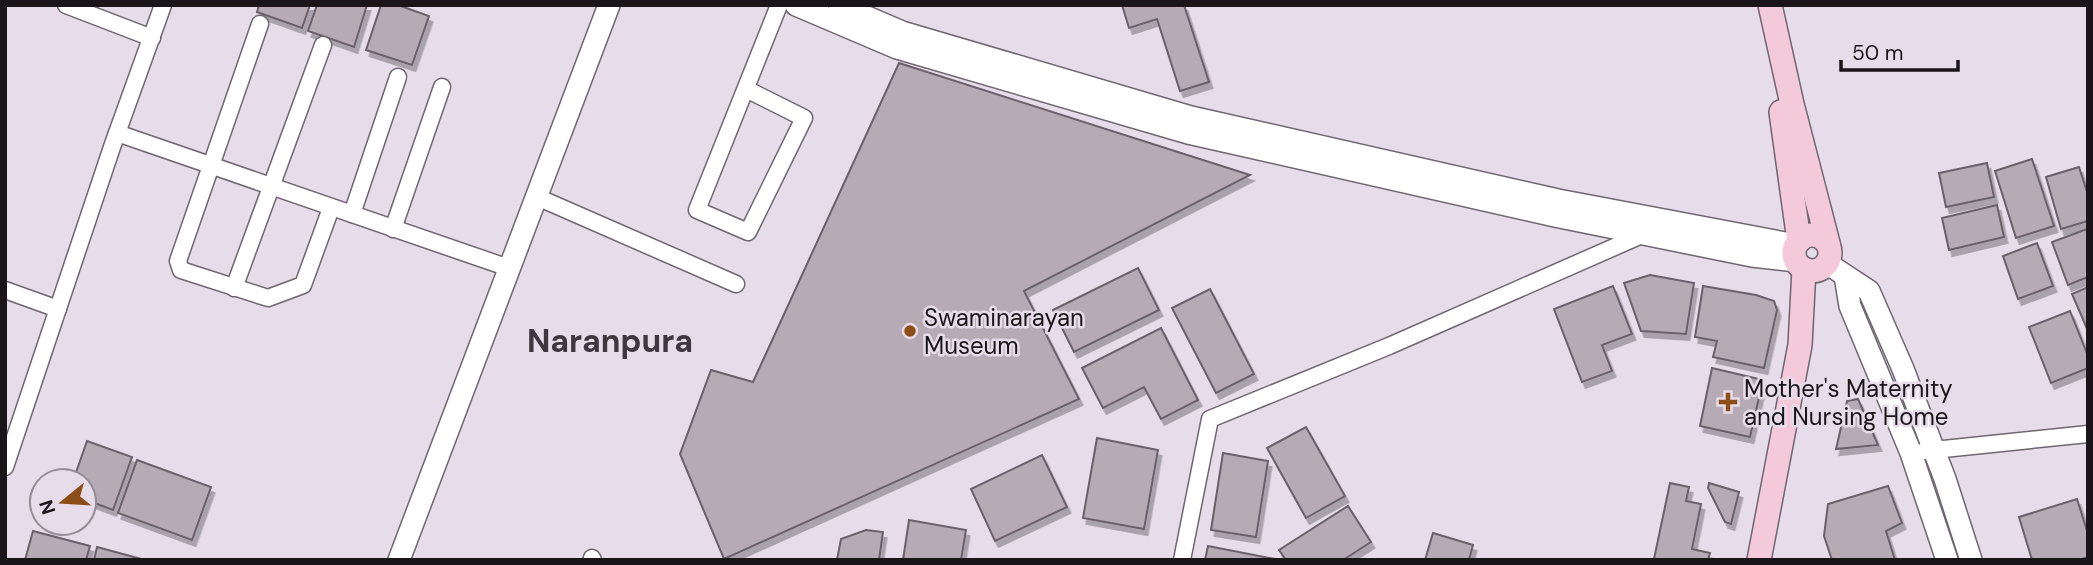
<svg xmlns="http://www.w3.org/2000/svg" width="2093" height="565" font-family="'DM Sans',sans-serif">
	<style>
		.building { fill: #b6aab5; stroke: #6b606b; stroke-width: 2; filter: url(#shadow) }
		.lines { fill: none; stroke-linecap: round; stroke-linejoin: round }
		.minor-casing { stroke: #6f6671; stroke-width: 19 }
		.tertiary-casing { stroke: #6f6671; stroke-width: 24 }
		.secondary-casing { stroke: #6f6671; stroke-width: 26 }
		.minor { stroke: #fff; stroke-width: 16 }
		.tertiary { stroke: #fff; stroke-width: 21 }
		.secondary { stroke: #f4cada; stroke-width: 23 }
		.poi-dot { fill: #8d4d17; stroke: #e7dce9; stroke-width: 2.5 }
		.labels { text-anchor: middle; dominant-baseline: central; stroke-width: 5; stroke-linejoin: round; paint-order: stroke }
		.poi-label { font-size: 24px; fill: #191519; stroke: #e7dce9; text-anchor: start }
		.district-label { font-size: 32px; font-weight: bold; fill: #3f3640; stroke: #e7dce9 }
	</style>
	<defs>
		<filter id="shadow"><feDropShadow dx="3.5" dy="6" stdDeviation="0" flood-color="#0004"/></filter>
	</defs>
	<rect width="100%" height="100%" fill="#e7dce9"/>
	<!-- building -->
	<g class="building">
		<path d="M 259,5 L 310,5 L 302,28 L 257,12 Z"/>
		<path d="M 317,5 L 367,5 L 354,47 L 308,31 Z"/>
		<path d="M 381,5 L 398,5 L 429,16 L 412,65 L 366,50 Z"/>
		<path d="M 1122,5 L 1184,5 L 1209,82 L 1180,91 L 1157,19 L 1129,28 Z"/>
		<path d="M 899,63 L 1250,175 L 1024,291 L 1079,399 L 724,559 L 680,454 L 711,370 L 753,382 Z"/>
		<path d="M 2032,159 L 2054,226 L 2016,238 L 1995,171 Z"/>
		<path d="M 1987,163 L 1994,197 L 1946,207 L 1939,173 Z"/>
		<path d="M 2079,167 L 2088,195 L 2088,221 L 2061,229 L 2046,177 Z"/>
		<path d="M 1997,205 L 2004,237 L 1949,250 L 1942,218 Z"/>
		<path d="M 2087,229 L 2088,277 L 2068,285 L 2052,242 Z"/>
		<path d="M 2037,243 L 2053,286 L 2018,299 L 2003,256 Z"/>
		<path d="M 1138,268 L 1159,310 L 1074,352 L 1053,310 Z"/>
		<path d="M 1650,275 L 1694,283 L 1686,334 L 1641,331 L 1624,283 Z"/>
		<path d="M 1613,286 L 1632,334 L 1602,345 L 1612,371 L 1582,382 L 1554,309 Z"/>
		<path d="M 1703,286 L 1756,295 L 1774,301 L 1777,310 L 1764,368 L 1713,357 L 1717,341 L 1695,337 Z"/>
		<path d="M 2088,287 L 2088,331 L 2072,294 Z"/>
		<path d="M 1210,289 L 1254,374 L 1216,393 L 1172,308 Z"/>
		<path d="M 2070,311 L 2088,356 L 2088,368 L 2051,383 L 2029,327 Z"/>
		<path d="M 1161,328 L 1198,400 L 1161,419 L 1144,387 L 1103,408 L 1082,368 Z"/>
		<path d="M 1712,368 L 1763,380 L 1750,437 L 1700,426 Z"/>
		<path d="M 1858,399 L 1878,445 L 1836,449 L 1847,401 Z"/>
		<path d="M 1306,427 L 1345,496 L 1306,518 L 1267,448 Z"/>
		<path d="M 1097,438 L 1158,450 L 1144,529 L 1083,518 Z"/>
		<path d="M 87,441 L 132,457 L 113,510 L 84,499 L 84,481 L 73,481 Z"/>
		<path d="M 1223,453 L 1268,461 L 1256,537 L 1211,530 Z"/>
		<path d="M 1042,455 L 1067,507 L 995,541 L 971,489 Z"/>
		<path d="M 137,460 L 211,487 L 192,540 L 118,513 Z"/>
		<path d="M 1670,483 L 1689,487 L 1686,501 L 1701,504 L 1692,549 L 1710,553 L 1708,560 L 1654,559 Z"/>
		<path d="M 1709,483 L 1739,492 L 1731,524 L 1725,522 L 1708,488 Z"/>
		<path d="M 1888,486 L 1902,523 L 1886,531 L 1895,560 L 1832,560 L 1824,536 L 1828,504 Z"/>
		<path d="M 2077,499 L 2088,534 L 2088,557 L 2079,560 L 2032,560 L 2019,517 Z"/>
		<path d="M 1348,506 L 1371,542 L 1343,560 L 1286,560 L 1279,550 Z"/>
		<path d="M 909,520 L 966,530 L 961,560 L 903,560 Z"/>
		<path d="M 866,530 L 883,532 L 879,560 L 837,560 L 841,539 Z"/>
		<path d="M 33,531 L 90,546 L 86,560 L 25,560 Z"/>
		<path d="M 1433,533 L 1473,545 L 1469,560 L 1425,560 Z"/>
		<path d="M 1208,546 L 1280,560 L 1205,560 Z"/>
		<path d="M 97,547 L 145,560 L 94,560 Z"/>
	</g>
	<g class="lines">
		<!-- minor casing -->
		<g class="minor-casing">
			<g id="minor">
				<path d="M 66,5 L 152,38"/>
				<path d="M 260,24 L 178,261 L 181,270 L 268,298 L 303,285 L 331,208"/>
				<path d="M 746,89 L 804,118 L 748,232 L 697,210 L 779,5"/>
				<path d="M 117,133 L 509,268"/>
				<path d="M 537,197 L 736,284"/>
				<path d="M 352,214 L 398,77"/>
				<path d="M 393,229 L 442,87"/>
				<path d="M 234,288 L 323,45"/>
				<path d="M 5,290 L 58,309"/>
				<path d="M 1924,451 L 2088,434"/>
				<path d="M 5,467 L 112,147 L 163,5"/>
				<path d="M 592,558 L 593,560"/>
				<path d="M 1182,560 L 1210,419 L 1389,346 L 1644,234"/>
			</g>
		</g>
		<!-- tertiary casing -->
		<g class="tertiary-casing">
			<g id="tertiary">
				<path d="M 796,5 L 897,48 L 1188,133 L 1555,216 L 1752,256 L 1796,261"/>
				<path d="M 839,5 L 902,32 L 1191,117 L 1558,200 L 1796,245"/>
				<path d="M 1828,264 L 1869,291 L 1903,369 L 1945,479 L 1971,560"/>
				<path d="M 1845,276 L 1850,306 L 1911,453 L 1947,560"/>
				<path d="M 399,560 L 609,5"/>
			</g>
		</g>
		<!-- secondary casing -->
		<g class="secondary-casing">
			<g id="secondary">
				<path d="M 1770,5 L 1792,104 L 1828,243"/>
				<path d="M 1781,112 L 1799,241"/>
				<circle cx="1812" cy="253" r="18"/>
				<path d="M 1759,560 L 1800,345 L 1804,269"/>
			</g>
		</g>
		<!-- minor -->
		<use href="#minor" class="minor"/>
		<!-- tertiary -->
		<use href="#tertiary" class="tertiary"/>
		<!-- secondary -->
		<use href="#secondary" class="secondary"/>
	</g>
	<!-- markers -->
	<g class="poi-dot">
		<circle cx="910" cy="331" r="7"/>
		<path d="M1724.5 391.5h7v7h7v7h-7v7h-7v-7h-7v-7h7z"/>
	</g>
	<g class="labels">
		<!-- poi labels -->
		<g class="poi-label">
			<text x="924" y="317">Swaminarayan<tspan x="924" dy="28">Museum</tspan></text>
			<text x="1744" y="388">Mother's Maternity<tspan x="1744" dy="28">and Nursing Home</tspan></text>
		</g>
		<!-- district labels -->
		<g class="district-label">
			<text x="610" y="341">Naranpura</text>
		</g>
	</g>
	<!-- border -->
	<rect width="2093" height="565" fill="none" stroke="#191519" stroke-width="14"/>
	<!-- north arrow -->
	<g transform="translate(63 502) rotate(252)"><circle r="33" fill="#e7dce9" stroke="#958c96" stroke-width="2"/>
	<path d="M0-5L12 26L0 18L-12 26Z" fill="#8d4d17"/>
	<text y="-10" font-size="19" font-weight="bold" text-anchor="middle" fill="#191519">N</text>
	</g>
	<!-- scale -->
	<path d="M1841 60v10h117v-10" fill="none" stroke="#191519" stroke-width="3.5"/>
	<text x="1852" y="60" font-size="21" fill="#191519" stroke="#e7dce9" stroke-width="5" paint-order="stroke">50 m</text>
</svg>
